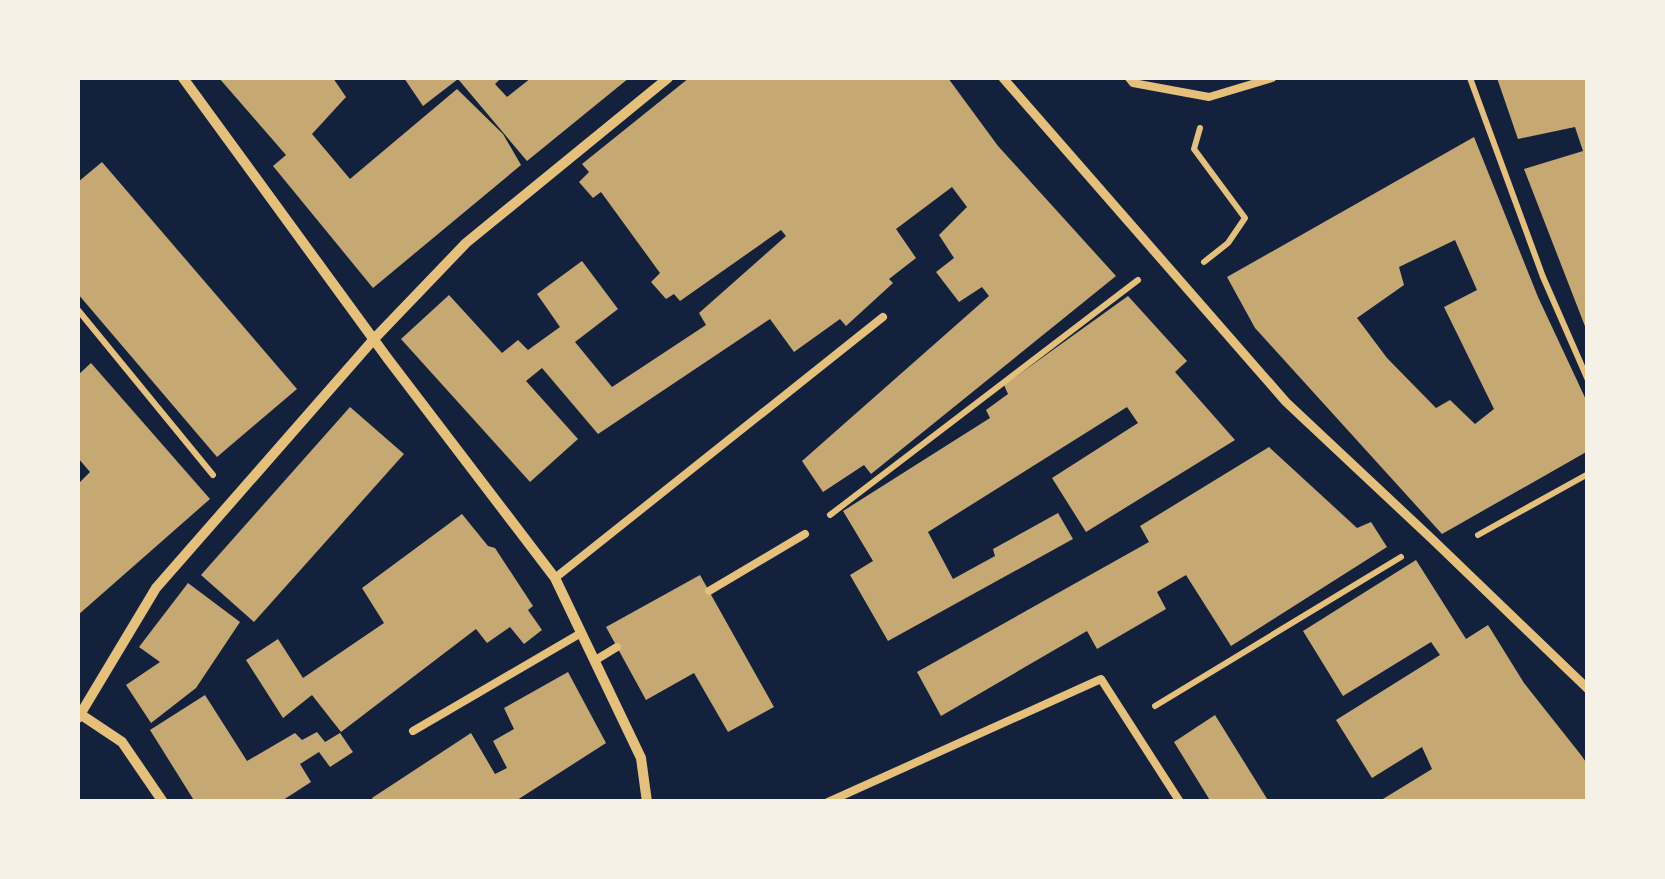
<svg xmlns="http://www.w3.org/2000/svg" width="1665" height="879" font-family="Ubuntu,sans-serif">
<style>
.building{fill:#c6a872;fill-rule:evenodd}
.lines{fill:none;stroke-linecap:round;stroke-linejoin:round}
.path{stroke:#e5c07b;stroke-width:6}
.service{stroke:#e5c07b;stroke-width:8}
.pedestrian{stroke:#e5c07b;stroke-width:9}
.minor{stroke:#e5c07b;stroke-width:10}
</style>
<rect width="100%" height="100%" fill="#14213d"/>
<!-- building -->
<path class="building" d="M 219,78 L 333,78 L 346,97 L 312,134 L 350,179 L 457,89 L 503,134 L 521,165 L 373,288 L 273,166 L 286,155 Z
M 404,78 L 501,78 L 495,84 L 507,97 L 531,78 L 629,78 L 527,161 L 458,79 L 423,106 Z
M 689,78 L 948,78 L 998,146 L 1116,276 L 871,474 L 864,465 L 823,492 L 802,461 L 989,296 L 982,287 L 959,302 L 936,272 L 954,258 L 939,235 L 967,207 L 952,187 L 896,229 L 916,258 L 889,279 L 893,283 L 846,326 L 840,319 L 794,352 L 770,319 L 598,434 L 542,368 L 526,381 L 578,439 L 530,482 L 401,339 L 449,295 L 502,353 L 518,340 L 528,350 L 560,327 L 537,294 L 582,261 L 618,309 L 575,342 L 612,387 L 706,325 L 699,313 L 786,236 L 781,230 L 680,301 L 674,294 L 666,299 L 651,282 L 660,273 L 601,192 L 593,198 L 579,182 L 589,172 L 582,164 Z
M 1497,78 L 1588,78 L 1588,334 L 1524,169 L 1583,151 L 1575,127 L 1518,139 Z
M 1474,137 L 1538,297 L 1588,404 L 1588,451 L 1442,534 L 1255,328 L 1227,277 ZM 1455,240 L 1477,290 L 1444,307 L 1494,409 L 1475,424 L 1450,400 L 1436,408 L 1387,358 L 1357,318 L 1404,285 L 1399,267 Z
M 102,162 L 297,389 L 217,457 L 78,294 L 78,182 Z
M 1128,296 L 1187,361 L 1175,372 L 1235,440 L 1086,532 L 1052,478 L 1138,423 L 1127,407 L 928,532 L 953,579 L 995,556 L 993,549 L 1058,513 L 1073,539 L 888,641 L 850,575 L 873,561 L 843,511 L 990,418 L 986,410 L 1008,394 L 1004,385 Z
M 91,363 L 210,499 L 78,615 L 78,484 L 90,472 L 78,458 L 78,375 Z
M 350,407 L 404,454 L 254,622 L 201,575 Z
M 1269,447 L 1357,528 L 1371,522 L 1387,547 L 1231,646 L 1186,575 L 1157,592 L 1166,609 L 1097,649 L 1087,631 L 941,716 L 917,672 L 1149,542 L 1140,526 Z
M 462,514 L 488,546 L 495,548 L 533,606 L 528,610 L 542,630 L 524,644 L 510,627 L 487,643 L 476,629 L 341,732 L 312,695 L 283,718 L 246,660 L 278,639 L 303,678 L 384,623 L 362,588 Z
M 1416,560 L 1466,639 L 1488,625 L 1524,683 L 1581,755 L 1588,765 L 1588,802 L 1378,802 L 1432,769 L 1422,747 L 1372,778 L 1336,720 L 1440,655 L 1431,642 L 1343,696 L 1303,631 Z
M 700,575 L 774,707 L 728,732 L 694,673 L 646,700 L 606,627 Z
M 188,583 L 240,622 L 196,688 L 151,723 L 126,685 L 160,662 L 139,647 Z
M 568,672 L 606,743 L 514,802 L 374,802 L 372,798 L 471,733 L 495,774 L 507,768 L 493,741 L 514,729 L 504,708 Z
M 205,695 L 247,761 L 295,733 L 302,740 L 317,732 L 325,742 L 340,733 L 353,752 L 330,767 L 319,752 L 300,764 L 311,782 L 280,802 L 195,802 L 150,730 Z
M 1215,715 L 1269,802 L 1211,802 L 1174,742 Z"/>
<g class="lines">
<!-- path -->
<path class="path" d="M 1470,78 L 1543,277 L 1588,380
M 1200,128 L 1194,149 L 1245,218 L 1228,243 L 1204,262
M 78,310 L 213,475
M 830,515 L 1138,280
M 1478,535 L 1588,474
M 1155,706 L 1401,557"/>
<!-- service -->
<path class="service" d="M 1129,78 L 1133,83 L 1209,97 L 1272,78
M 555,578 L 883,317
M 709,591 L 805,534
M 594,661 L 617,647
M 413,731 L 581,633
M 828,802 L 1101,679 L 1180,802"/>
<!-- pedestrian -->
<path class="pedestrian" d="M 1003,78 L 1286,402 L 1432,539 L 1588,689"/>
<!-- minor -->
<path class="minor" d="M 183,78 L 388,359 L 555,578 L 641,758 L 647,802
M 80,714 L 122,742 L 163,802
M 78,718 L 156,588 L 374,339 L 466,243 L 668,78"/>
</g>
<!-- border -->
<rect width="1665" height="879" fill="none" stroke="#f6f1e7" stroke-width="160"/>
</svg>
